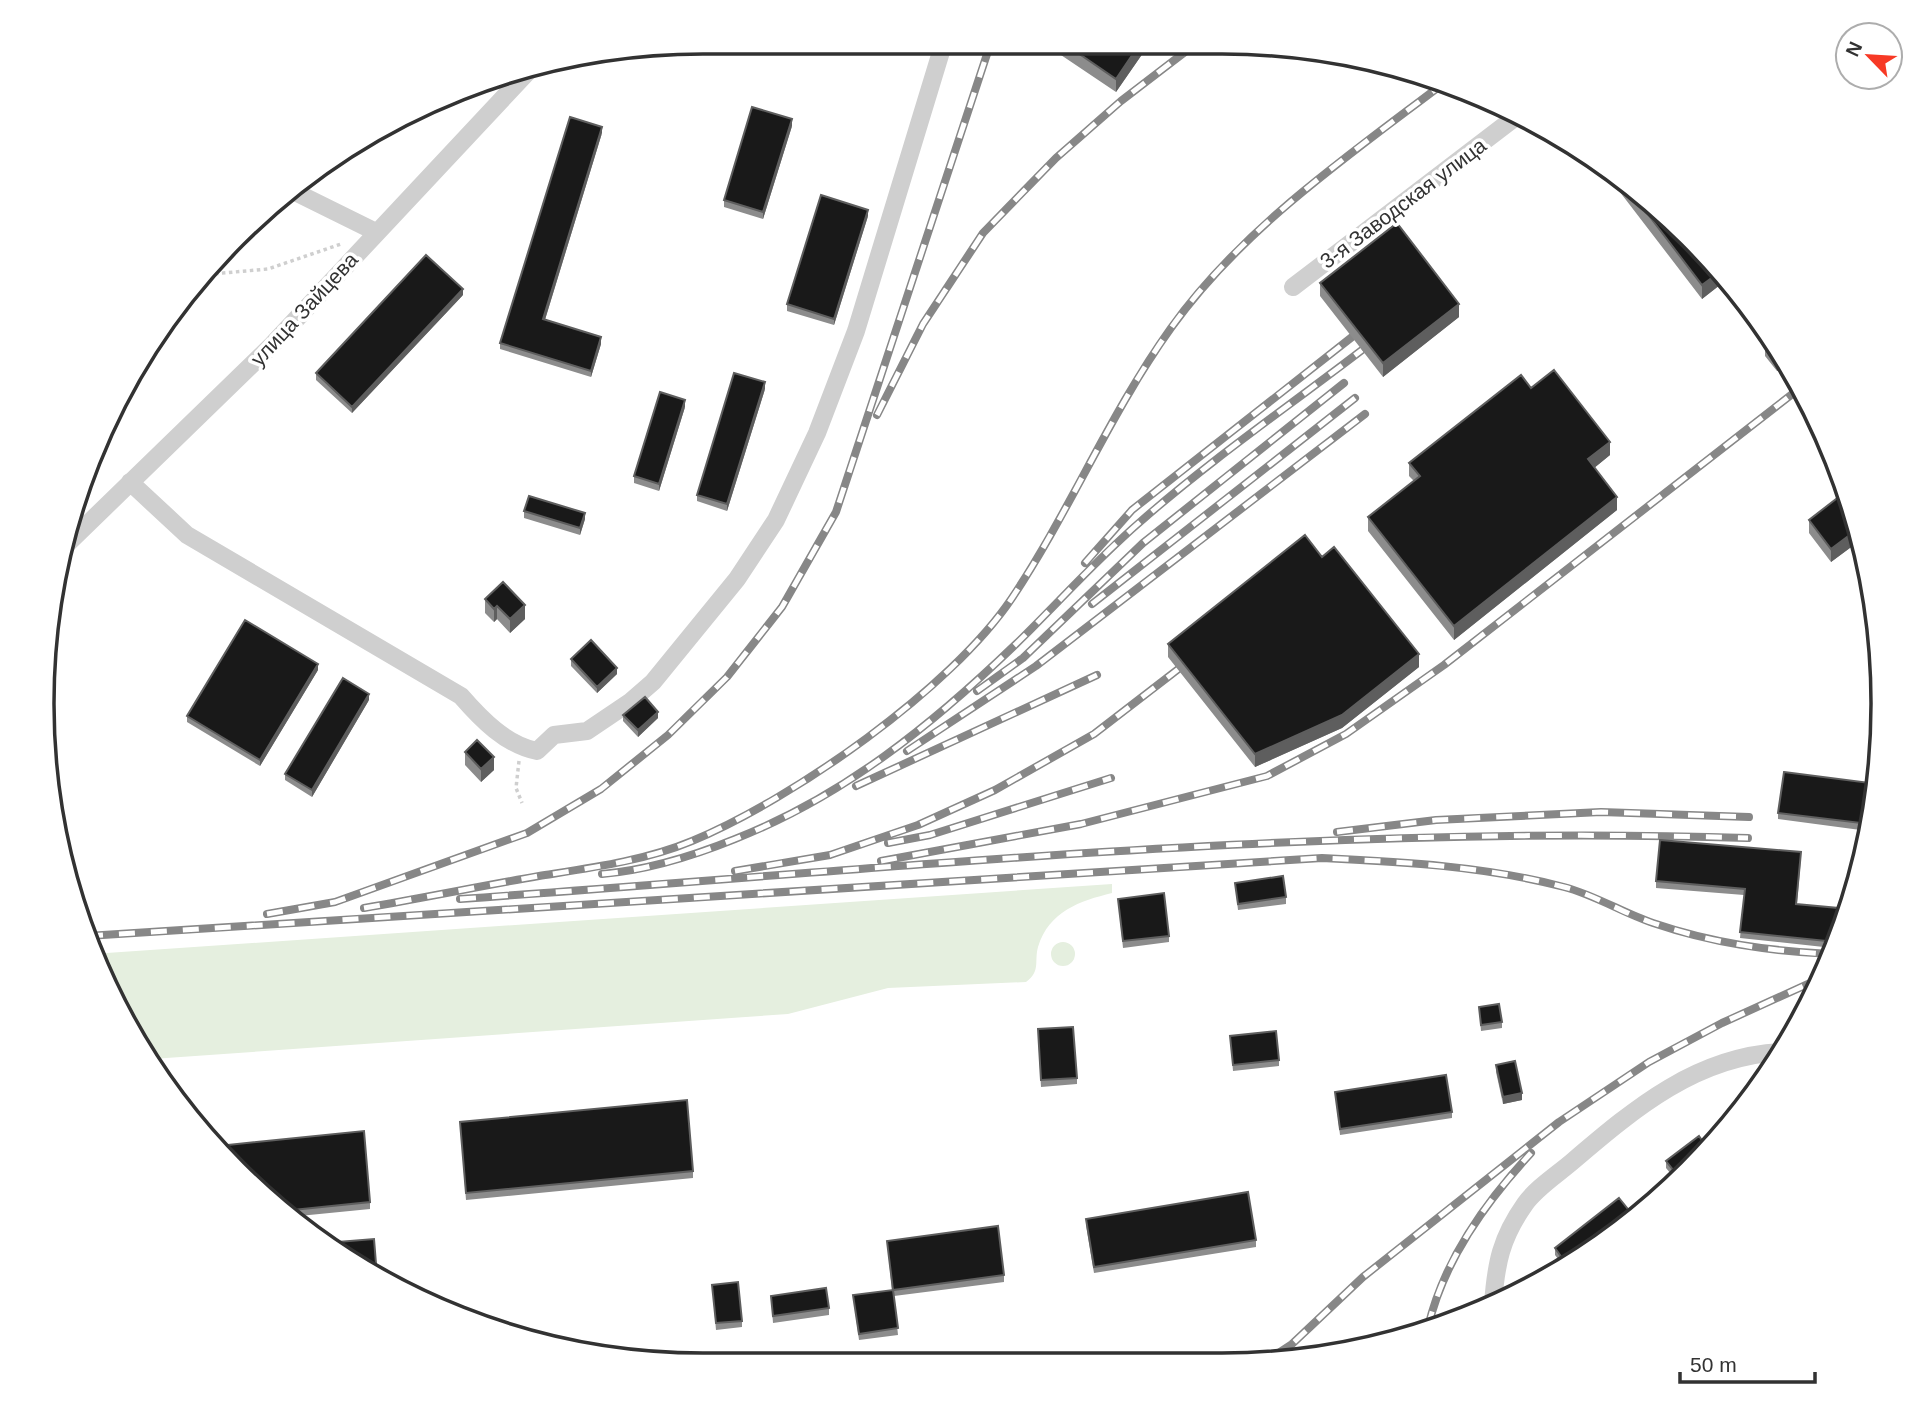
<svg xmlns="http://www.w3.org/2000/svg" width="1925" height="1407" font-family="Arial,sans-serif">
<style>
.green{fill:#e5efdf}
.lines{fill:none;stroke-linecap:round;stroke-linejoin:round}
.path{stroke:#cfcfcf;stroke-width:3.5;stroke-dasharray:3.5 3.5;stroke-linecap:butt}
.minor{stroke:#cfcfcf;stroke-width:18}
.rail-casing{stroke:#878787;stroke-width:8}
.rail{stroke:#fff;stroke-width:5;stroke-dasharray:16;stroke-linecap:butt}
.wall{fill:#8c8c8c}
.shaded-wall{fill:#5e5e5e}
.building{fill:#191919;stroke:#5e5e5e;stroke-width:2}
.labels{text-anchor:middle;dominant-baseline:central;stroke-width:7;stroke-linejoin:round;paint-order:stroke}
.street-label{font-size:21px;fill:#323232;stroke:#fff}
.rim{fill:none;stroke:#323232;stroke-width:3.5}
</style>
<rect width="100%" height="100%" fill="#fff"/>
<!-- green -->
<path class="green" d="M 1112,884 L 1112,893 C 1080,901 1049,911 1038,947 C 1034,962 1041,971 1026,982 L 888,988 L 788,1014 L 152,1059 L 92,954 Z
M1051 954a12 12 0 1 1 24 0a12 12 0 1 1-24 0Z"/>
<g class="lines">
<!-- path -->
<path class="path" d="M 201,275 L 268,269 L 341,244
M 519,761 L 516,788 L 522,803"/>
<!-- minor -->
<path class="minor" d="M 293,191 L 376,232
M 1293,287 L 1513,119
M 130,482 L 187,535 L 461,696 C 481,719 506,745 537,751 L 554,735 L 587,731 L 630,702 L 653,682 L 737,579 L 776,520 L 817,433 L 856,331 L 944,42
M 65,546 L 272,345 L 535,64
M 1493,1304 C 1496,1263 1501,1238 1525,1204 C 1536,1188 1558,1174 1573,1161 C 1635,1108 1697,1056 1782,1052"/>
<!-- rail casing -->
<g class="rail-casing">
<path id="rail" d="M 877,415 L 923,324 L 983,233 L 1056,158 L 1121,101 L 1198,42
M 1085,563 L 1132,510 L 1352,337
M 1092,604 L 1355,398
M 977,691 L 1023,658 L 1143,543 L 1344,383
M 907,751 L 1036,666 L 1365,414
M 856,786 L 1097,675
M 1337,832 L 1436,820 L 1601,812 L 1749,817
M 888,843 L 930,835 L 1111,778
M 881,861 L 1081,824 L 1267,776 L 1346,734 L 1444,665 L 1800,388
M 735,871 L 830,855 L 918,825 L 995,790 L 1094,734 L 1194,657
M 602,874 C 648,870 693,856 735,839 C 844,796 932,725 1016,644 C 1057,604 1096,560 1140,522 C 1209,461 1289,406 1362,350
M 460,899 C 888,869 1318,824 1748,838
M 364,908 C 423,898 481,886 539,876 C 590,868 644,861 692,841 C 793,799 951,689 1012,598 C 1070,511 1110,413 1171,328 C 1241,230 1345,158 1440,86
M 267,914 L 335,902 L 527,833 L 601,789 L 668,735 L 727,677 L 782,607 L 836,512 L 991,42
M 87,936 L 1322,858 C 1404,862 1484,866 1564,887 C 1595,895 1623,913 1653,923 C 1712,943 1769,951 1831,954
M 1428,1327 C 1444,1260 1485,1203 1531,1153
M 1268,1360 L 1292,1344 L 1363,1277 L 1559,1122 L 1649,1062 L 1722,1023 L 1819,979"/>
</g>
<!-- rail -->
<use href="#rail" class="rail"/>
</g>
<!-- wall -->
<path class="wall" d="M 1055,42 L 1143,42 L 1143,53 L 1116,92 L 1055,51 Z
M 792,126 L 763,219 L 724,207 L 724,200 Z
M 602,133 L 545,320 L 601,344 L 591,377 L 500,349 L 500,343 Z
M 1613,176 L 1725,281 L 1702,299 L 1613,183 Z
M 868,216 L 834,325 L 787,311 L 787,304 Z
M 1320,283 L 1459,317 L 1383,377 L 1320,296 Z
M 463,295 L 352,413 L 316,380 L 316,373 Z
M 1765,343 L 1786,364 L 1777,371 L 1765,356 Z
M 1531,388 L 1610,455 L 1594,468 L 1617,510 L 1454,640 L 1368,531 L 1368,517 L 1414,481 L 1409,476 L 1409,463 Z
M 765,389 L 727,511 L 697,501 L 697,495 Z
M 685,407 L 659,491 L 634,483 L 634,476 Z
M 524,511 L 585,519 L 580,535 L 524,518 Z
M 1809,520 L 1860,532 L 1862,539 L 1831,562 L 1809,533 Z
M 1322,557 L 1419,667 L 1342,728 L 1255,767 L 1168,657 L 1168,644 Z
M 485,599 L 525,619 L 510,633 L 497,619 L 494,622 L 485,613 Z
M 571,659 L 617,674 L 597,693 L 571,666 Z
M 318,670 L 260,766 L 187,722 L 187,716 Z
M 369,700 L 312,797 L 285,780 L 285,774 Z
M 623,715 L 658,718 L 638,737 L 623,721 Z
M 465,752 L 494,770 L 481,782 L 465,765 Z
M 1877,789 L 1868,831 L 1778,819 L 1778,813 Z
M 1801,858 L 1797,904 L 1848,916 L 1833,948 L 1740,938 L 1744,895 L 1656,888 L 1656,881 Z
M 1235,883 L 1286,897 L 1286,904 L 1238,910 Z
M 1118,899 L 1169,936 L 1169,942 L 1123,948 Z
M 1479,1007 L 1502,1022 L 1502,1028 L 1481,1031 Z
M 1038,1036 L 1077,1078 L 1077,1084 L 1041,1087 Z
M 1230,1036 L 1279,1060 L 1279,1066 L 1233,1071 Z
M 1496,1065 L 1522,1100 L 1503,1104 L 1496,1072 Z
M 1335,1092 L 1452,1112 L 1452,1118 L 1340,1135 Z
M 460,1122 L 693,1171 L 693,1178 L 466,1200 Z
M 218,1146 L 370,1202 L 370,1209 L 289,1217 Z
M 1708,1149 L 1676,1180 L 1666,1168 L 1666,1161 Z
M 1086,1219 L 1256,1240 L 1256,1247 L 1094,1273 L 1086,1225 Z
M 1625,1228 L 1562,1264 L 1555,1255 L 1555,1248 Z
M 887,1241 L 1004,1275 L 1004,1282 L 894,1296 L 898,1335 L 859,1340 L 853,1295 L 892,1290 Z
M 712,1285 L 742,1321 L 742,1327 L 716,1330 Z
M 771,1296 L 829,1308 L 829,1315 L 773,1323 Z"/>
<!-- shaded-wall -->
<path class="shaded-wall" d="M 1141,42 L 1143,42 L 1143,53 L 1116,92 L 1116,79 Z
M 792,119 L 792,126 L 763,219 L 763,212 Z
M 602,127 L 602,133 L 543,326 L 543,319 Z
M 868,210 L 868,216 L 834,325 L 834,319 Z
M 1717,274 L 1725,281 L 1702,299 L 1702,285 Z
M 463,289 L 463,295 L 352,413 L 352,407 Z
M 1459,304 L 1459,317 L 1383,377 L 1383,363 Z
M 601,337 L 601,344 L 591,377 L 591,371 Z
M 1780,355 L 1786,364 L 1777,371 L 1777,358 Z
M 765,382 L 765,389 L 727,511 L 727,504 Z
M 685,400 L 685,407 L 659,491 L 659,484 Z
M 1610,442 L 1610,455 L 1588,473 L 1588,459 Z
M 1617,497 L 1617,510 L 1454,640 L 1454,626 Z
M 585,513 L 585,519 L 580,535 L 580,528 Z
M 1859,528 L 1862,539 L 1831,562 L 1831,549 Z
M 525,605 L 525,619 L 510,633 L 510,619 Z
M 497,606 L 497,619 L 494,622 L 494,609 Z
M 1419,654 L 1419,667 L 1342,728 L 1255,767 L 1255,754 Z
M 318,664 L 318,670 L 260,766 L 260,760 Z
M 617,668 L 617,674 L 597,693 L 597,687 Z
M 369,694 L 369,700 L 312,797 L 312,790 Z
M 658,712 L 658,718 L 638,737 L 638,730 Z
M 494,757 L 494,770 L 481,782 L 481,769 Z
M 1522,1093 L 1522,1100 L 1503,1104 L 1503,1097 Z"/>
<!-- building -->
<path class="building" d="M 1062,42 L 1141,42 L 1116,79 Z
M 752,107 L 792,119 L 763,212 L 724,200 Z
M 570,117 L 602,127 L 543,319 L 601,337 L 591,371 L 500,343 Z
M 1631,192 L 1717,274 L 1702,285 Z
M 821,195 L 868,210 L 834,319 L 787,304 Z
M 1397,223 L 1459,304 L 1383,363 L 1320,283 Z
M 426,255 L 463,289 L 352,407 L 316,373 Z
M 1770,339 L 1780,355 L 1777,358 L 1765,343 Z
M 1554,370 L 1610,442 L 1588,459 L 1617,497 L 1454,626 L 1368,517 L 1420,476 L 1409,463 L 1521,375 L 1531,388 Z
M 734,373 L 765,382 L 727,504 L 697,495 Z
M 660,392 L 685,400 L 659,484 L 634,476 Z
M 1845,492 L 1859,528 L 1831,549 L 1809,520 Z
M 529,496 L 585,513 L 580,528 L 524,511 Z
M 1305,535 L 1322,557 L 1334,547 L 1419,654 L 1342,715 L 1255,754 L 1168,644 Z
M 503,582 L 525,605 L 510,619 L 497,606 L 494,609 L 485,599 Z
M 245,620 L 318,664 L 260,760 L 187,716 Z
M 591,640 L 617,668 L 597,687 L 571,659 Z
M 343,678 L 369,694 L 312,790 L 285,774 Z
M 645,697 L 658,712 L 638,730 L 623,715 Z
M 477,740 L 494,757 L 481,769 L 465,752 Z
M 1784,772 L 1878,784 L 1877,789 L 1869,824 L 1778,813 Z
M 1660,840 L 1801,852 L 1796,904 L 1849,909 L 1848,916 L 1836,942 L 1740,932 L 1745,889 L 1656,881 Z
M 1283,876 L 1286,897 L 1238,904 L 1235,883 Z
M 1164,893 L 1169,936 L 1123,941 L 1118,899 Z
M 1499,1004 L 1502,1022 L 1481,1025 L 1479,1007 Z
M 1073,1027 L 1077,1078 L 1041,1080 L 1038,1029 Z
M 1276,1031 L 1279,1060 L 1233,1065 L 1230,1036 Z
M 1515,1061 L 1522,1093 L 1503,1097 L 1496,1065 Z
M 1446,1075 L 1452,1112 L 1340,1129 L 1335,1092 Z
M 687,1100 L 693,1171 L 466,1193 L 460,1122 Z
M 364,1131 L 370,1202 L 283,1211 L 218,1146 Z
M 1699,1136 L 1708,1149 L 1678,1176 L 1666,1161 Z
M 1248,1192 L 1256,1240 L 1094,1267 L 1086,1219 Z
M 1619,1198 L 1635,1218 L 1625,1228 L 1565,1262 L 1555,1248 Z
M 998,1226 L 1004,1275 L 893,1290 L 887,1241 Z
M 374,1239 L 377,1276 L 325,1243 Z
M 738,1282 L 742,1321 L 716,1323 L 712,1285 Z
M 826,1288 L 829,1308 L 773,1316 L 771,1296 Z
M 893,1290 L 898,1328 L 859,1334 L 853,1295 Z"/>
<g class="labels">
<!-- street labels -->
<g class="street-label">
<text transform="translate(1403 203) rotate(-37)">3-я Заводская улица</text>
<text transform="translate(304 309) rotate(-47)">улица Зайцева</text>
</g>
</g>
<!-- crop -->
<path d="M0 0H1925V1407H0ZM703 54H1222A649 649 0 0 1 1871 703V704A649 649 0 0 1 1222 1353H703A649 649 0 0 1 54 704V703A649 649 0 0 1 703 54Z" fill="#fff" fill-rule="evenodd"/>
<path class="rim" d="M703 54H1222A649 649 0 0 1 1871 703V704A649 649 0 0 1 1222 1353H703A649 649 0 0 1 54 704V703A649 649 0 0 1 703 54Z"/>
<!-- north arrow -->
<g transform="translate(1869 56) rotate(295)"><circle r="33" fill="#ffffff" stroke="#adadad" stroke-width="2"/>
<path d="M0-5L12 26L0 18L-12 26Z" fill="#f73925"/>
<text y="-10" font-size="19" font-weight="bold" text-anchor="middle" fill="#323232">N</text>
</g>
<!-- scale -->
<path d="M1680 1372v10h135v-10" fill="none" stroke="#323232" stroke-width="3.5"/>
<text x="1690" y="1372" font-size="21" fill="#323232" stroke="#ffffff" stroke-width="5" paint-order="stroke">50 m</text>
</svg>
